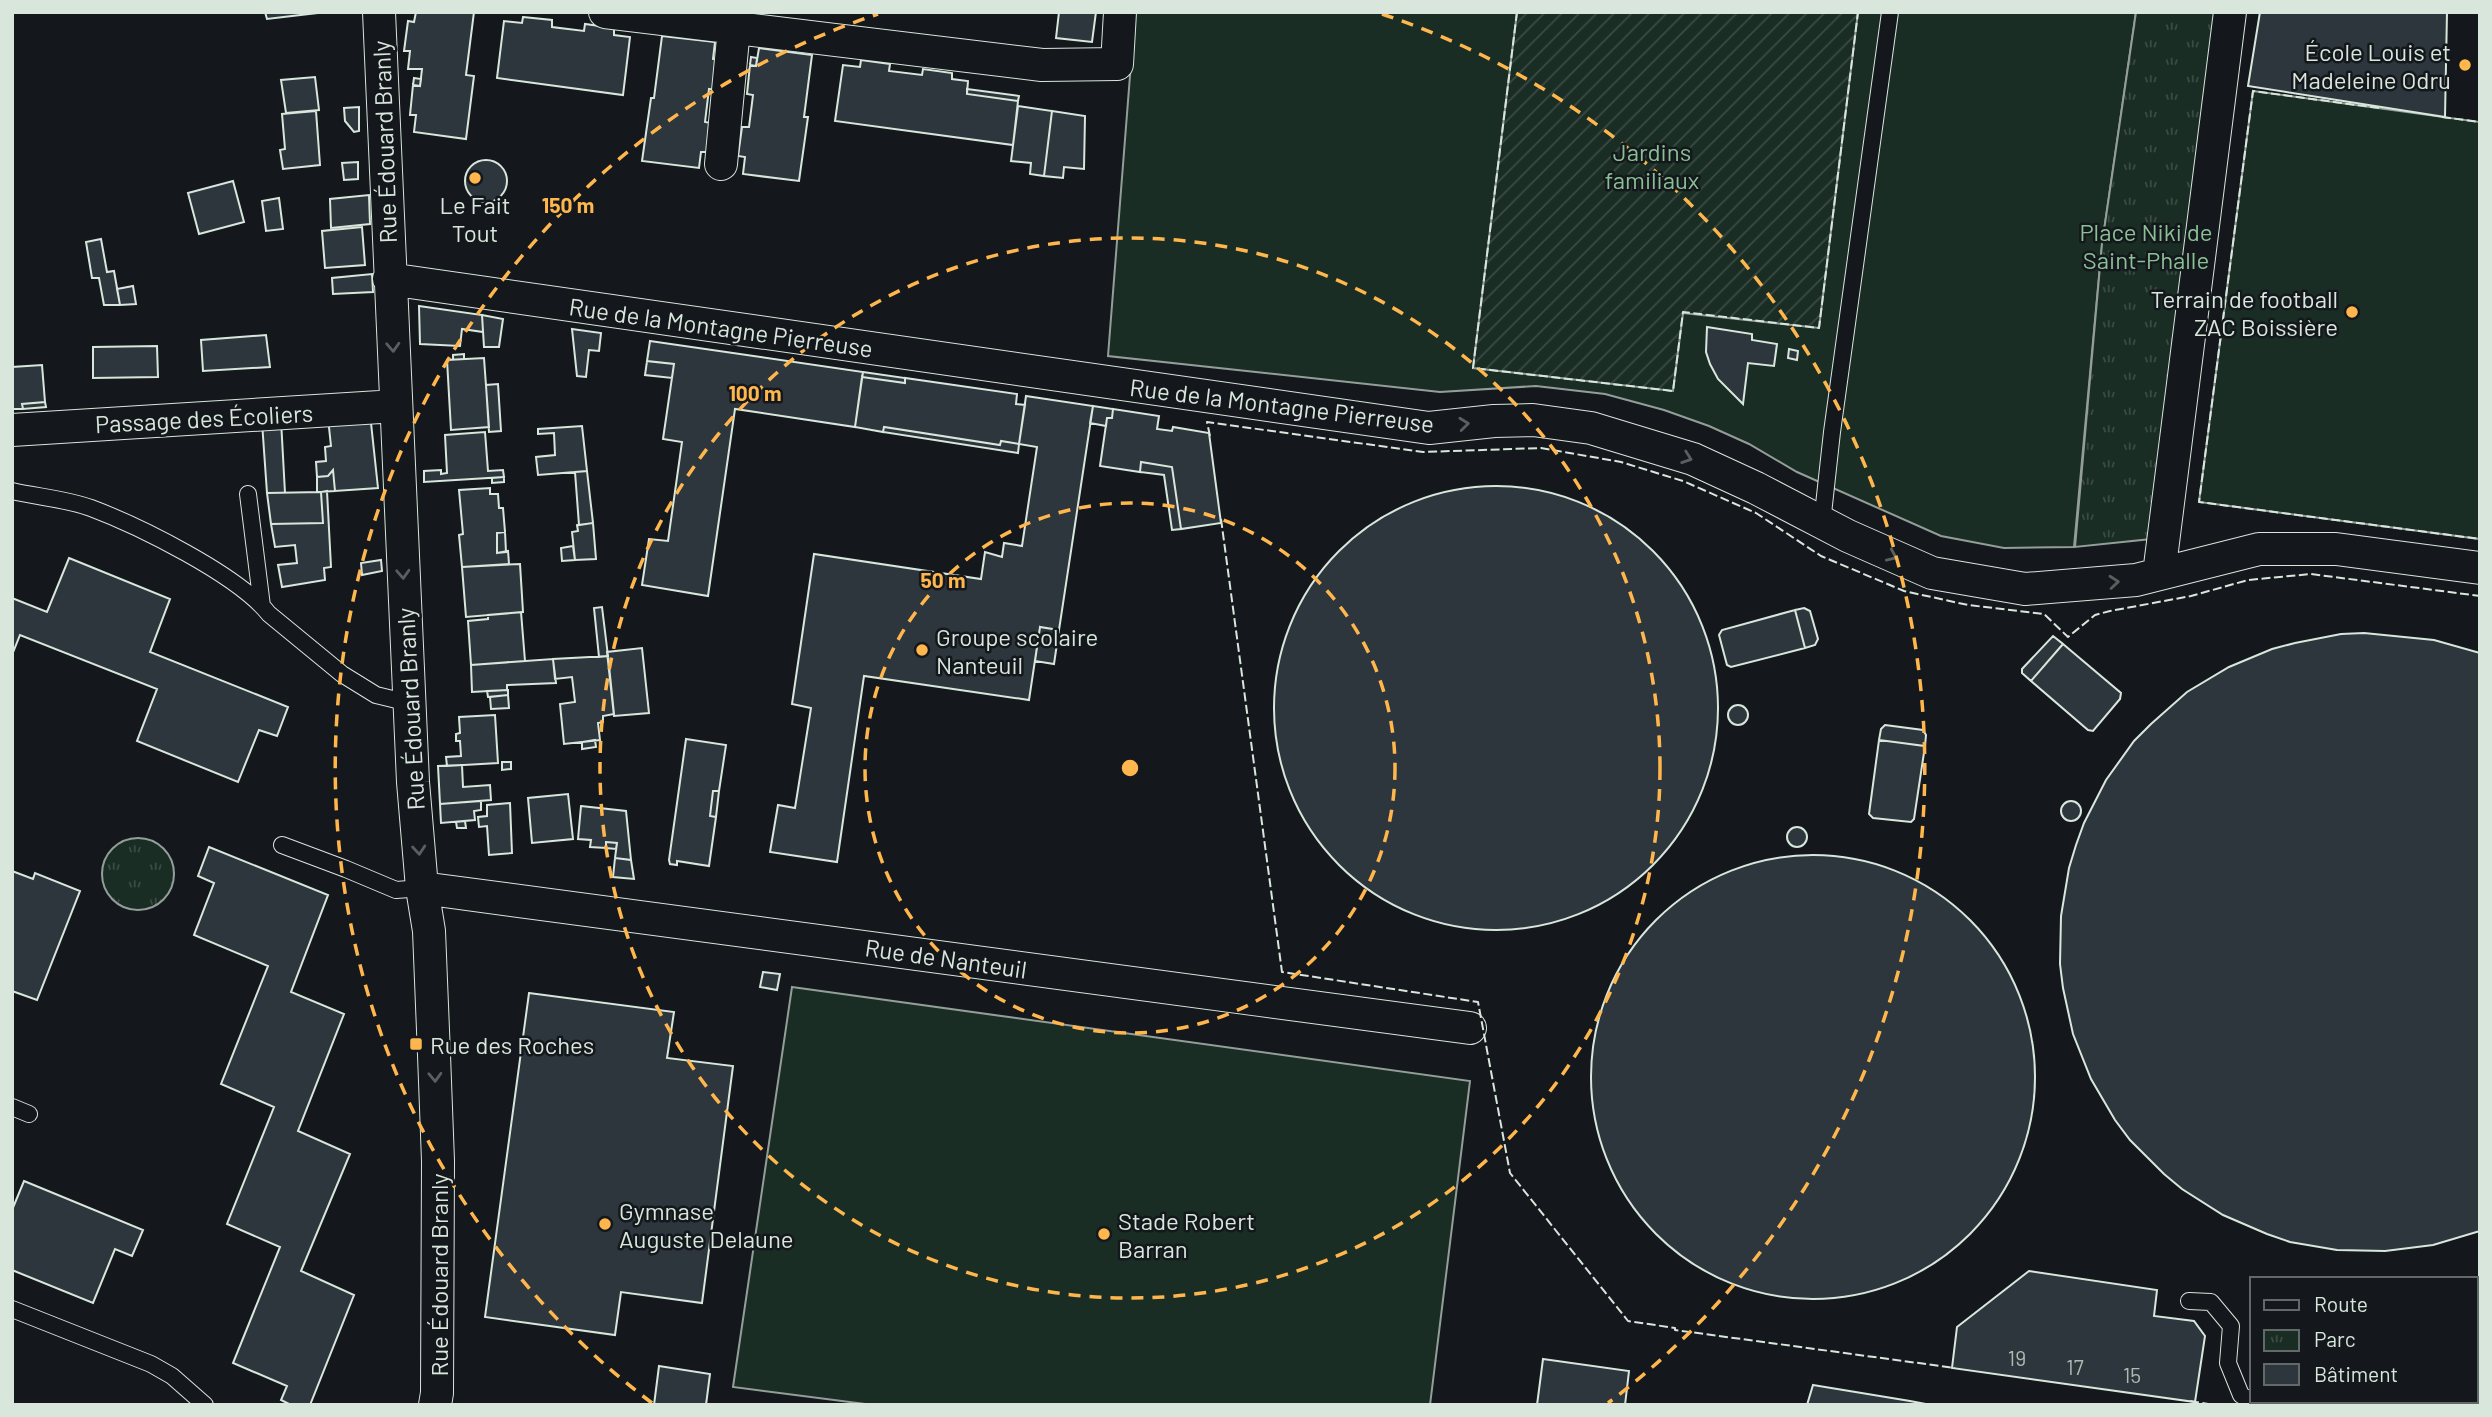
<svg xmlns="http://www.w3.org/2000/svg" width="2492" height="1417" font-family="Barlow,sans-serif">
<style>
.grass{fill:#1a2d24;stroke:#939e99;stroke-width:2}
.park{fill:url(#park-tufts);stroke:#939e99;stroke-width:2}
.garden{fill:url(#garden-furrows);stroke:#939e99;stroke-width:2}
.building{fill:#2c363c;stroke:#d8e6dc;stroke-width:2}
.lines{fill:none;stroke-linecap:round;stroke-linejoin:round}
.lane-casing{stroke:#d8e6dc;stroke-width:18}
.street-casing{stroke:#d8e6dc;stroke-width:34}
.lane{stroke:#14181c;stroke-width:16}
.street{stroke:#14181c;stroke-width:32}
.fence{stroke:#d8e6dc;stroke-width:2;stroke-dasharray:9 3.5;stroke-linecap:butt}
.oneway{stroke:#59605f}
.ring{fill:none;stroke:#ffb74d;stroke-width:3.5;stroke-dasharray:12 9}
.poi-dot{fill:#ffb74d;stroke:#14181c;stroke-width:2.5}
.labels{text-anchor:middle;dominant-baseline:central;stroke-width:5;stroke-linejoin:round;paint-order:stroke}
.number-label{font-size:21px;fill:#adbab4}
.poi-label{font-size:24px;fill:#d8e6dc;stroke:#14181c;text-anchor:start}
.street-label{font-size:24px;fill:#d8e6dc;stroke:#14181c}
.park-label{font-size:24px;fill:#8ac095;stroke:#14181c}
.centre{fill:#ffb74d;stroke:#14181c;stroke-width:3.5}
.ring-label{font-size:21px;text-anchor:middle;font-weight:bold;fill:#ffb74d;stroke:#14181c;stroke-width:5;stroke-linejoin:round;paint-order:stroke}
</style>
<defs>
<pattern id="park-tufts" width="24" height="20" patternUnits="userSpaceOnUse" patternTransform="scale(1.75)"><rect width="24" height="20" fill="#1a2d24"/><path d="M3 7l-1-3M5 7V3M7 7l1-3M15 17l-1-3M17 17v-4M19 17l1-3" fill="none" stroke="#3b4b43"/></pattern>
<pattern id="garden-furrows" width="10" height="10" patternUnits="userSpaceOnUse" patternTransform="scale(1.75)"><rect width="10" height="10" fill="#1a2d24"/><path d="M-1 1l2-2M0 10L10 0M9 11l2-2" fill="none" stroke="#3b4b43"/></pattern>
</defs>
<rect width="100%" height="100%" fill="#14181c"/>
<!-- grass -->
<path class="grass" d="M 1135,12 L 2136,12 L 2102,244 L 2074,547 L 2004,548 L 1941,536 L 1797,472 L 1749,444 L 1709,426 L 1664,410 L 1605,394 L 1536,386 L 1440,392 L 1108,356 Z
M 2253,91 L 2480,122 L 2480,539 L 2199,502 Z
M 792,987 L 1470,1081 L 1430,1405 L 873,1405 L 733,1387 Z"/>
<!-- park -->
<path class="park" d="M 2136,12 L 2216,12 L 2151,539 L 2075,547 L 2102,244 Z
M102 874a36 36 0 1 1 72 0a36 36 0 1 1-72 0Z"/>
<!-- garden -->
<path class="garden" d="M 1517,12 L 1858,12 L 1819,328 L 1683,313 L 1673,391 L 1473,368 Z"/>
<!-- building -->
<path class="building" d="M 265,12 L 317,12 L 317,13 L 267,19 Z
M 416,12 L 474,12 L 466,75 L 474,76 L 466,139 L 414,132 L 416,115 L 410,115 L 413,85 L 420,86 L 422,69 L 408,69 L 410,51 L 404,51 L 408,21 L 414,22 Z
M 1059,12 L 1096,12 L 1092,42 L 1056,38 Z
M 2260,12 L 2447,12 L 2445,117 L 2248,86 Z
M 523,17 L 552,20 L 552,27 L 584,31 L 585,24 L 614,28 L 614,35 L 630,37 L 623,95 L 497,78 L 504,21 L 522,23 Z
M 662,36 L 715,42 L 713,59 L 719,60 L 715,90 L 709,89 L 705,122 L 711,123 L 707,152 L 701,152 L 699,168 L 642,161 L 651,98 L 654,98 Z
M 759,48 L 812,55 L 804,117 L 808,117 L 799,181 L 743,174 L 745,157 L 738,156 L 742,127 L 749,127 L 753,95 L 747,94 L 750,65 L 756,66 Z
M 751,57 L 757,58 L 756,66 L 750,65 Z
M 861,60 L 890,64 L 889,71 L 922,75 L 923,69 L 952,73 L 952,79 L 968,81 L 967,94 L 1018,101 L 1013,145 L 835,121 L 843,65 L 860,67 Z
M 315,77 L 319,110 L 286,113 L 281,80 Z
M 414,78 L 421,79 L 420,86 L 413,85 Z
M 967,89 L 1019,96 L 1018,101 L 967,94 Z
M 1018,106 L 1052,111 L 1044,176 L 1030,174 L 1031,163 L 1011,161 Z
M 359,107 L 359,131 L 354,132 L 345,121 L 344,108 Z
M 316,111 L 320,165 L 283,169 L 280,150 L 285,149 L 282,114 Z
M 1052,111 L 1085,116 L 1084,169 L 1064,167 L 1063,178 L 1044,176 Z
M465 181a21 21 0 1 1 42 0a21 21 0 1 1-42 0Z
M 358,162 L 358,179 L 344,180 L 342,163 Z
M 233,181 L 244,222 L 199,234 L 188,193 Z
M 369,195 L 370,224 L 331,228 L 330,199 Z
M 279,198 L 283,229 L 266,231 L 262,201 Z
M 362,227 L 365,265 L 325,268 L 322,231 Z
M 101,239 L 107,272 L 114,271 L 120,305 L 104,305 L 99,278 L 92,278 L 86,242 Z
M 372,274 L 373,292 L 333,294 L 332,278 Z
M 133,286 L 136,304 L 120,305 L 117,289 Z
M 419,306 L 482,315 L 483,332 L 462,329 L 460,346 L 420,344 Z
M 482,315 L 503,319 L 499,347 L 484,347 Z
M 1707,327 L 1752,334 L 1752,340 L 1777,344 L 1774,366 L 1748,363 L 1743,404 L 1718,379 L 1710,364 L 1706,352 Z
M 572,329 L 601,333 L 599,351 L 589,350 L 586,377 L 577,376 Z
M 266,335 L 270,367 L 203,371 L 201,340 Z
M 650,341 L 863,372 L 855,427 L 735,409 L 708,596 L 642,585 L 649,539 L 668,541 L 682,442 L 663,439 L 674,364 L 647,361 Z
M 157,346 L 158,377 L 93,378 L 93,347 Z
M 1789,349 L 1798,351 L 1797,360 L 1788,358 Z
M 464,354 L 464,360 L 453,360 L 453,355 Z
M 484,358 L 489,427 L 451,430 L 447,360 Z
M 647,361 L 674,364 L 672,378 L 645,375 Z
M 42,365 L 45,402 L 22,404 L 23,409 L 12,409 L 12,367 Z
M 863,372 L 905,378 L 905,383 L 862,377 Z
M 862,377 L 905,383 L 905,378 L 1017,394 L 1016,404 L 1025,405 L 1019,444 L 1001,441 L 1000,445 L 884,427 L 883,432 L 855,427 Z
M 498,384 L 501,431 L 489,432 L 486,385 Z
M 1026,396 L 1093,406 L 1059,630 L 1040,627 L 1029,700 L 864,676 L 837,862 L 770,852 L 778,805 L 795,808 L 811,708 L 792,704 L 814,554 L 981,579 L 985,552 L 1002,557 L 1004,543 L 1022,546 L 1037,447 L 1019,444 Z
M 45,402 L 46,407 L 23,409 L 22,404 Z
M 1093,406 L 1113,409 L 1112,418 L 1107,418 L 1106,426 L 1090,423 Z
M 1113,409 L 1159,416 L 1157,429 L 1172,431 L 1173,427 L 1209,433 L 1221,523 L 1181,529 L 1172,467 L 1141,462 L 1140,472 L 1100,466 L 1107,418 L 1112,418 Z
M 328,418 L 371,423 L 378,488 L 335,491 L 333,470 L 328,476 L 317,477 L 316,462 L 326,461 L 325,447 L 331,446 Z
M 281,420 L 285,493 L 267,493 L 262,422 Z
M 582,426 L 587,471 L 538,475 L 536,457 L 555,455 L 554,433 L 538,434 L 538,429 Z
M 884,427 L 1000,445 L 1001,441 L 1019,444 L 1018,453 L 883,432 Z
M 485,432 L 488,471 L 503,470 L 504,477 L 424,482 L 424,471 L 441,470 L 441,474 L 447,473 L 445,435 Z
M 1141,462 L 1172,467 L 1181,529 L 1172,530 L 1164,475 L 1140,472 Z
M 333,470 L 335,491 L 317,492 L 317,477 L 328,476 Z
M 587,471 L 593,523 L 579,525 L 575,472 Z
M 504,477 L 504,482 L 492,483 L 492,478 Z
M1274 708a222 222 0 1 1 444 0a222 222 0 1 1-444 0Z
M 490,488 L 490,494 L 498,494 L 499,508 L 503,508 L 505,532 L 497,533 L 497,553 L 508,551 L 509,564 L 462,567 L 459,535 L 463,534 L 459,490 Z
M 327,491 L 331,567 L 324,568 L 325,580 L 282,587 L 278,565 L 297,563 L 295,545 L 275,547 L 271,524 L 323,523 L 321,492 Z
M 321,492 L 323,523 L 271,524 L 267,493 Z
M 593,523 L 596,559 L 575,560 L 572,532 L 578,531 L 577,525 Z
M 505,532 L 506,552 L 497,553 L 497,533 Z
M 573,546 L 575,560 L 562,561 L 561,548 Z
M 69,558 L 170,599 L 150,652 L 288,707 L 277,736 L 259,730 L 238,782 L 137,741 L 157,689 L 20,635 L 12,655 L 12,598 L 47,612 Z
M 381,560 L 382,571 L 362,575 L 361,563 Z
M 520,564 L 523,612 L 466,617 L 462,567 Z
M 602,607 L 608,656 L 599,657 L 594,608 Z
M 1804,608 L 1810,611 L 1818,639 L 1815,645 L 1805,648 L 1795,610 Z
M 1795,610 L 1805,648 L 1731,667 L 1727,665 L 1719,635 L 1722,630 Z
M 521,612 L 525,661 L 471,665 L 468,621 L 488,619 L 488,615 Z
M 1040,627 L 1059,630 L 1054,664 L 1035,661 Z
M 2364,633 L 2434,640 L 2480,653 L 2480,1231 L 2433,1245 L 2385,1251 L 2337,1250 L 2290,1242 L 2267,1234 L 2223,1215 L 2182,1189 L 2164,1174 L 2130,1140 L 2115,1120 L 2091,1079 L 2073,1034 L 2063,988 L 2060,964 L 2061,916 L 2069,868 L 2076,845 L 2084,823 L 2106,780 L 2134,741 L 2151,724 L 2187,692 L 2229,667 L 2272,649 L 2295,643 L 2341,634 Z
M 2053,636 L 2063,644 L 2031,681 L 2022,673 L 2022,669 Z
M 2063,644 L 2121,693 L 2120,699 L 2093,731 L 2088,730 L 2031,681 Z
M 642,648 L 649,713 L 614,716 L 607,652 Z
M 608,656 L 614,714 L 603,716 L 603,722 L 598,723 L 600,740 L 564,744 L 560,704 L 575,702 L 572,677 L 555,679 L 553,659 Z
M 553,659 L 556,683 L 507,685 L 507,690 L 472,692 L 471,665 Z
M 508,690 L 508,695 L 488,697 L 487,691 Z
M 508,695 L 509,708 L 491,709 L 490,697 Z
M1728 715a10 10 0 1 1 20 0a10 10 0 1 1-20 0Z
M 495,715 L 498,763 L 447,766 L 446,757 L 461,756 L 460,741 L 456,741 L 456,734 L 460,733 L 459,717 Z
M 1885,725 L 1923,730 L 1926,735 L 1925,746 L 1879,740 L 1881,729 Z
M 686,739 L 726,745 L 719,791 L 713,791 L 710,816 L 716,817 L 709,866 L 677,861 L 677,865 L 670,864 L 669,860 Z
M 595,740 L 596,747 L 582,749 L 582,742 Z
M 1879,740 L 1925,746 L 1914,819 L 1911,822 L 1873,818 L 1869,814 Z
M 502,762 L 511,762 L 511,769 L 502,770 Z
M 462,765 L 463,787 L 490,785 L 491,800 L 440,804 L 438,766 Z
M 713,791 L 719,791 L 716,817 L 710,816 Z
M 568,794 L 573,839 L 532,843 L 528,798 Z
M 481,801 L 481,810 L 474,811 L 475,820 L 441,823 L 440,804 Z
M2061 811a10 10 0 1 1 20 0a10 10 0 1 1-20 0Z
M 510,803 L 512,853 L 489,855 L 487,826 L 479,827 L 478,817 L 487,816 L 487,805 Z
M 581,806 L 626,811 L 631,860 L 615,858 L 617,843 L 606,842 L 606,848 L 590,847 L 591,840 L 578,839 Z
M 465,821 L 466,828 L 457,828 L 456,822 Z
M1787 837a10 10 0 1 1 20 0a10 10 0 1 1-20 0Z
M 606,842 L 617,843 L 616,849 L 606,848 Z
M 209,847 L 328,895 L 291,992 L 344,1014 L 298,1131 L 350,1154 L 301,1271 L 354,1295 L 310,1405 L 291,1405 L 281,1400 L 287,1386 L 233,1363 L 280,1247 L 227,1224 L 274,1107 L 221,1084 L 268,966 L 194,935 L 214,883 L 198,876 Z
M1591 1077a222 222 0 1 1 444 0a222 222 0 1 1-444 0Z
M 615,858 L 631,860 L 634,879 L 613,877 Z
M 12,871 L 33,879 L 35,873 L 80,891 L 37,1000 L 12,991 Z
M 763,972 L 780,974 L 777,990 L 760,987 Z
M 529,993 L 674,1012 L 667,1058 L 733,1066 L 702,1303 L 621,1292 L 615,1335 L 485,1317 Z
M 24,1181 L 143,1230 L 132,1256 L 115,1249 L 93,1303 L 12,1270 L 12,1210 Z
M 2029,1271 L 2157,1290 L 2154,1316 L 2194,1321 L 2205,1336 L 2195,1402 L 1952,1368 L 1957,1327 Z
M 2476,1324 L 2480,1324 L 2480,1405 L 2345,1404 L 2345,1401 L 2476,1401 Z
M 1543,1359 L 1629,1371 L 1625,1405 L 1537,1405 Z
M 659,1366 L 710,1374 L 706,1405 L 654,1405 Z
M 1813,1385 L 1910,1401 L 1931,1405 L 1807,1405 Z"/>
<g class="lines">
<!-- lane casing -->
<g class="lane-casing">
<path id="lane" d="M 12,491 C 38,497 67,499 91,508 C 139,526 238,575 269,614 L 342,674 L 376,695 L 409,703
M 248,494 L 262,606
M 1822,523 L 1832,432 L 1890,12
M 282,845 L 346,869 L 396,890 L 422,888
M 12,1107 L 29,1114
M 2189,1301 L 2211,1302 L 2231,1326 L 2228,1363 L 2241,1395 L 2258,1405
M 12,1309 L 151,1364 L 172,1376 L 205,1405"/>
</g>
<!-- street casing -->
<g class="street-casing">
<path id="street" d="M 379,12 L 413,782 L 422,888 L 429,931 L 434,1055 L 438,1161 L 437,1393 L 435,1405
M 605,12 L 1042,65 L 1117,64 L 1120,12
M 721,164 L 734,28
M 389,279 L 1429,428 L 1494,421 L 1533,420 L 1591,428 L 1693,459 L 1756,488 L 1848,536 L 1932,573 L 2025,589 L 2136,580 L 2259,549 L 2336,549 L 2480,568
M 12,430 L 396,406
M 2159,574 L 2230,12
M 422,888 L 1470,1028"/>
</g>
<!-- lane -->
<use href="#lane" class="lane"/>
<!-- street -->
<use href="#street" class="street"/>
<!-- fence -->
<path class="fence" d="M 1517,12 L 1473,368 L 1673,391 L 1683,312 L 1819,328 L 1858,12
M 2379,108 L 2253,91 L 2199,502 L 2480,539
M 2442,117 L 2480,122
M 1210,436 L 1207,422 L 1423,452 L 1541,448 L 1621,462 L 1683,481 L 1756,513 L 1821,556 L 1904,591 L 1968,605 L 2044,614 L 2068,637 L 2095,615 L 2110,611 L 2191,596 L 2248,580 L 2311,574 L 2480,596
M 1221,519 L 1282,972 L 1478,1002 L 1510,1173 L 1628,1321 L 1675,1328 L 1675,1330 L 1955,1368
M 2190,1401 L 2215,1405"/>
</g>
<!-- one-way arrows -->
<defs><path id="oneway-chevron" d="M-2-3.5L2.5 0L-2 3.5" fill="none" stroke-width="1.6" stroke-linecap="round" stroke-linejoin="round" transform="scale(1.75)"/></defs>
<g class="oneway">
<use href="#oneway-chevron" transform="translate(393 347) rotate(87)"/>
<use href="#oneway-chevron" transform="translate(1464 424) rotate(-6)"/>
<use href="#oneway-chevron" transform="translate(1687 458) rotate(19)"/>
<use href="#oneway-chevron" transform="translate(1892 556) rotate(24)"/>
<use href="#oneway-chevron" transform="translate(403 574) rotate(87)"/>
<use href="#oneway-chevron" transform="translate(2114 582) rotate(-5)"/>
<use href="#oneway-chevron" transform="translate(419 850) rotate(85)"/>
<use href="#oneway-chevron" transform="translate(435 1077) rotate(88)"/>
</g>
<!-- distance rings -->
<g class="ring">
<circle cx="1130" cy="768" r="265"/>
<circle cx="1130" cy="768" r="530"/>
<path d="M652 1403A795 795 0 0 1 878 14M1382 14A795 795 0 0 1 1608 1403"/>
</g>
<!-- markers -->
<g class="poi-dot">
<circle cx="2465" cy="65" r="7"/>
<circle cx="475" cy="178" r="7"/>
<circle cx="2352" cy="312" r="7"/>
<circle cx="922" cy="650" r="7"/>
<rect x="409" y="1037" width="14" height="14" rx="3.5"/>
<circle cx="605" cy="1224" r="7"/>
<circle cx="1104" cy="1234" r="7"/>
</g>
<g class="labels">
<!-- number labels -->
<g class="number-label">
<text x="2017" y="1357">19</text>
<text x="2075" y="1366">17</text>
<text x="2132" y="1374">15</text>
</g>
<!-- poi labels -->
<g class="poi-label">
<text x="2451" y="51" text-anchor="end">École Louis et<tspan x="2451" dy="28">Madeleine Odru</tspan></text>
<text x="475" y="204" text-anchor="middle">Le Fait<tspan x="475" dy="28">Tout</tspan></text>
<text x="2338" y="298" text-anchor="end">Terrain de football<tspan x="2338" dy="28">ZAC Boissière</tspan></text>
<text x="936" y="636">Groupe scolaire<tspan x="936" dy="28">Nanteuil</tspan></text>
<text x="430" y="1044">Rue des Roches</text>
<text x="619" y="1210">Gymnase<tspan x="619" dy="28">Auguste Delaune</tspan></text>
<text x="1118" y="1220">Stade Robert<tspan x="1118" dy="28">Barran</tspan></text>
</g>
<!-- street labels -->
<g class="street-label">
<text transform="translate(384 142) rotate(-92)">Rue Édouard Branly</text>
<text transform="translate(721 327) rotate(8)">Rue de la Montagne Pierreuse</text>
<text transform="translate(1282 405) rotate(7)">Rue de la Montagne Pierreuse</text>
<text transform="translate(204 418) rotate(-3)">Passage des Écoliers</text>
<text transform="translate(410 709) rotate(-93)">Rue Édouard Branly</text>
<text transform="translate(946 958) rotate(8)">Rue de Nanteuil</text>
<text transform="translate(438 1275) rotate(-90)">Rue Édouard Branly</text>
</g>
<!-- park labels -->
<g class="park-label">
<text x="1652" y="151">Jardins<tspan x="1652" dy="28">familiaux</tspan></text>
<text x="2146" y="231">Place Niki de<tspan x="2146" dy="28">Saint-Phalle</tspan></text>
</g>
</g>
<circle cx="1130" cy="768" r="10" class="centre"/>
<g class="ring-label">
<text x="568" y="213">150 m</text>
<text x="755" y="401">100 m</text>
<text x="943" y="588">50 m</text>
</g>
<!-- border -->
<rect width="2492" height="1417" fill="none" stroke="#d8e6dc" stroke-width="28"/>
<!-- legend -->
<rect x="2250" y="1277" width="228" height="126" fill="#14181c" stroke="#626a69" stroke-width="2"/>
<rect x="2264" y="1300" width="35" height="10" fill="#14181c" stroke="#626a69" stroke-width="2"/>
<text x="2314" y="1312" font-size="21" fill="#d8e6dc">Route</text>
<rect x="2264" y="1330" width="35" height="21" fill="url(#park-tufts)" stroke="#626a69" stroke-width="2"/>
<text x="2314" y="1347" font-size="21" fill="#d8e6dc">Parc</text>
<rect x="2264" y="1364" width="35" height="21" fill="#2c363c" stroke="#626a69" stroke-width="2"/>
<text x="2314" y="1382" font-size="21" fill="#d8e6dc">Bâtiment</text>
</svg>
